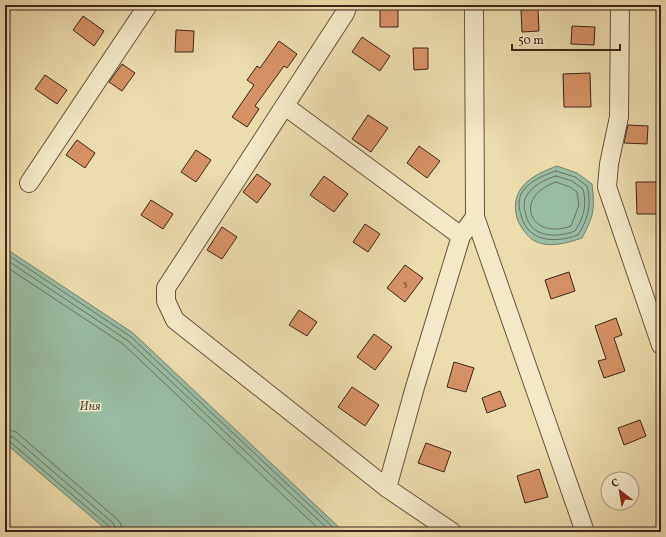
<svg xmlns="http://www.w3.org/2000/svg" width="666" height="537" font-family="Vollkorn,serif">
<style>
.water{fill:#9abda5;stroke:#74806d}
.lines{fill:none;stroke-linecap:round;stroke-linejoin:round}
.shore{stroke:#6b7160;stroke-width:1}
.building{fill:#d69264;stroke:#3c251a}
.minor-casing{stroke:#68533e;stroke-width:20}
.minor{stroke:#f3e9c9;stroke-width:18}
.labels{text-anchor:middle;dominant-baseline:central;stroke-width:3;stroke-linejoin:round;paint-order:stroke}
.number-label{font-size:9px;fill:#62402c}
.water-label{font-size:12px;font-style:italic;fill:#544b3d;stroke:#f3e9c9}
</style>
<rect width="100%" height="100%" fill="#ecddac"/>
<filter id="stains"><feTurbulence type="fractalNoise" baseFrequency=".005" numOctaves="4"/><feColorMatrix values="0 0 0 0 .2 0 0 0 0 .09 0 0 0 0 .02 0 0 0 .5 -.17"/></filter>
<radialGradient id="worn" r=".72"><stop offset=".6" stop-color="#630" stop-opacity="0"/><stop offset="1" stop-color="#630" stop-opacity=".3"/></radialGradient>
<!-- water -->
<path class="water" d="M 557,166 L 577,173 L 592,184 C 595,210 594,215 582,238 C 567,243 548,249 533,240 C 527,236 519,225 517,218 C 509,188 532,175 557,166 Z
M 5,248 L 133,333 L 344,532 L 109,532 L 5,443 Z"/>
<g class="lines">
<!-- shore -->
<path class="shore" d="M 556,171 L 575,177 L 587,186 C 592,204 588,219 578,235 C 556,243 528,243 521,215 C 519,209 518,201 521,194 C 527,182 544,175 556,171 Z
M 556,176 L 572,181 L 583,189 C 587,205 584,217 575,231 C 557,238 531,238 526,215 C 524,209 523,203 526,197 C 531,186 546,179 556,176 Z
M 556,182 L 570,187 L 577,192 L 579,205 L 571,226 C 530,241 512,197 556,182 Z
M 5,253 L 130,336 L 338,532
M 5,259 L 127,340 L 331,532
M 5,266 L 123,344 L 322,532
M 5,429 L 16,432 L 117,519 L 121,524 L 123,532
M 5,435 L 13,437 L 113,523 L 117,532
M 5,440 L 9,441 L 110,527 L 112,532"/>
</g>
<!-- building -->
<path class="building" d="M 380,5 L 398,5 L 398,27 L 380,27 Z
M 538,9 L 539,31 L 522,32 L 521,10 Z
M 83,16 L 104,31 L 94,46 L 73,30 Z
M 572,26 L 595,27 L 594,45 L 571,44 Z
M 176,30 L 194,31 L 193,52 L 175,52 Z
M 362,37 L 390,56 L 380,71 L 352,52 Z
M 279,41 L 297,54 L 287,68 L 284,66 L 255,106 L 259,109 L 247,127 L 232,117 L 254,85 L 247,80 L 257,66 L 260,68 Z
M 413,48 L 428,48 L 428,69 L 414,70 Z
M 122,64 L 135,73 L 122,91 L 109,82 Z
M 590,73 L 591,107 L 564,107 L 563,74 Z
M 45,75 L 67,90 L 57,104 L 35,89 Z
M 368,115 L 388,128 L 371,152 L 352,139 Z
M 628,125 L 648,126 L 647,144 L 624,143 Z
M 77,140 L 95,153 L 85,168 L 66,155 Z
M 419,146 L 440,161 L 427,178 L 407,163 Z
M 196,150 L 211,160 L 196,182 L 181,172 Z
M 257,174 L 271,184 L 257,203 L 243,192 Z
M 324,176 L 348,194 L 334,212 L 310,195 Z
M 636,182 L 661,182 L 661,214 L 637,214 Z
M 151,200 L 173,214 L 163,229 L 141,215 Z
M 365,224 L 380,234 L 368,252 L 353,242 Z
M 222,227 L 237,237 L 222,259 L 207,250 Z
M 405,265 L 423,278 L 405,302 L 387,288 Z
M 569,272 L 575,291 L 551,299 L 545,280 Z
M 299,310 L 317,322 L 307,336 L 289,325 Z
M 616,318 L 622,335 L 614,338 L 625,371 L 604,378 L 598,361 L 606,359 L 595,326 Z
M 374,334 L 392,347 L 375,370 L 357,357 Z
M 454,362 L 474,368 L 466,392 L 447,387 Z
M 352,387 L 379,405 L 365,426 L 338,407 Z
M 500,391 L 506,406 L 487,413 L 482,398 Z
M 640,420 L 646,436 L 624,445 L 618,428 Z
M 426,443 L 451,452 L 444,472 L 418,463 Z
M 539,469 L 548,497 L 525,503 L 517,476 Z"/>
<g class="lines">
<!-- minor casing -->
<g class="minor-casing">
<path id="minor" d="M 348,5 L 345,13 L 166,288 L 166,301 L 175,320 L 387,488 L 452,532
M 620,5 L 619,117 L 609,164 L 607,187 L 661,345
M 285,106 L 461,236
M 29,183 L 148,5
M 475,217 L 585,532
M 387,488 L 415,387 L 461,236 L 475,217 L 474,5"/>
</g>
<!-- minor -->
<use href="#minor" class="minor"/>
</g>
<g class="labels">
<!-- number labels -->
<g class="number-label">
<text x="405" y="283">3</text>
</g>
<!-- water labels -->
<g class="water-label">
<text x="90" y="407">Иня</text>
</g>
</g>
<!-- margin -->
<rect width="666" height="537" fill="none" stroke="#ecddac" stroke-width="20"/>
<rect x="6" y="6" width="654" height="525" fill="none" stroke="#3c251a" stroke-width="2"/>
<rect x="10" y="10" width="646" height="517" fill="none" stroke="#3c251a"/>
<!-- north arrow -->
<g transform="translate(620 491) rotate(329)"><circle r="19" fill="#f3e9c9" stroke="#aa9b83"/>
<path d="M0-3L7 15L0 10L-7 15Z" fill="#8f2418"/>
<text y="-6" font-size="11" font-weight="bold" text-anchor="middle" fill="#3c251a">С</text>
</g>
<!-- scale -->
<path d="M512 44v6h108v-6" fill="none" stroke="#3c251a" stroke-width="2"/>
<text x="518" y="44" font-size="12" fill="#3c251a" stroke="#f3e9c9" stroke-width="3" paint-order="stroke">50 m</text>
<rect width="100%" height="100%" filter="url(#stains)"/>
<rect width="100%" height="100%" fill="url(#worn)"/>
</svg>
